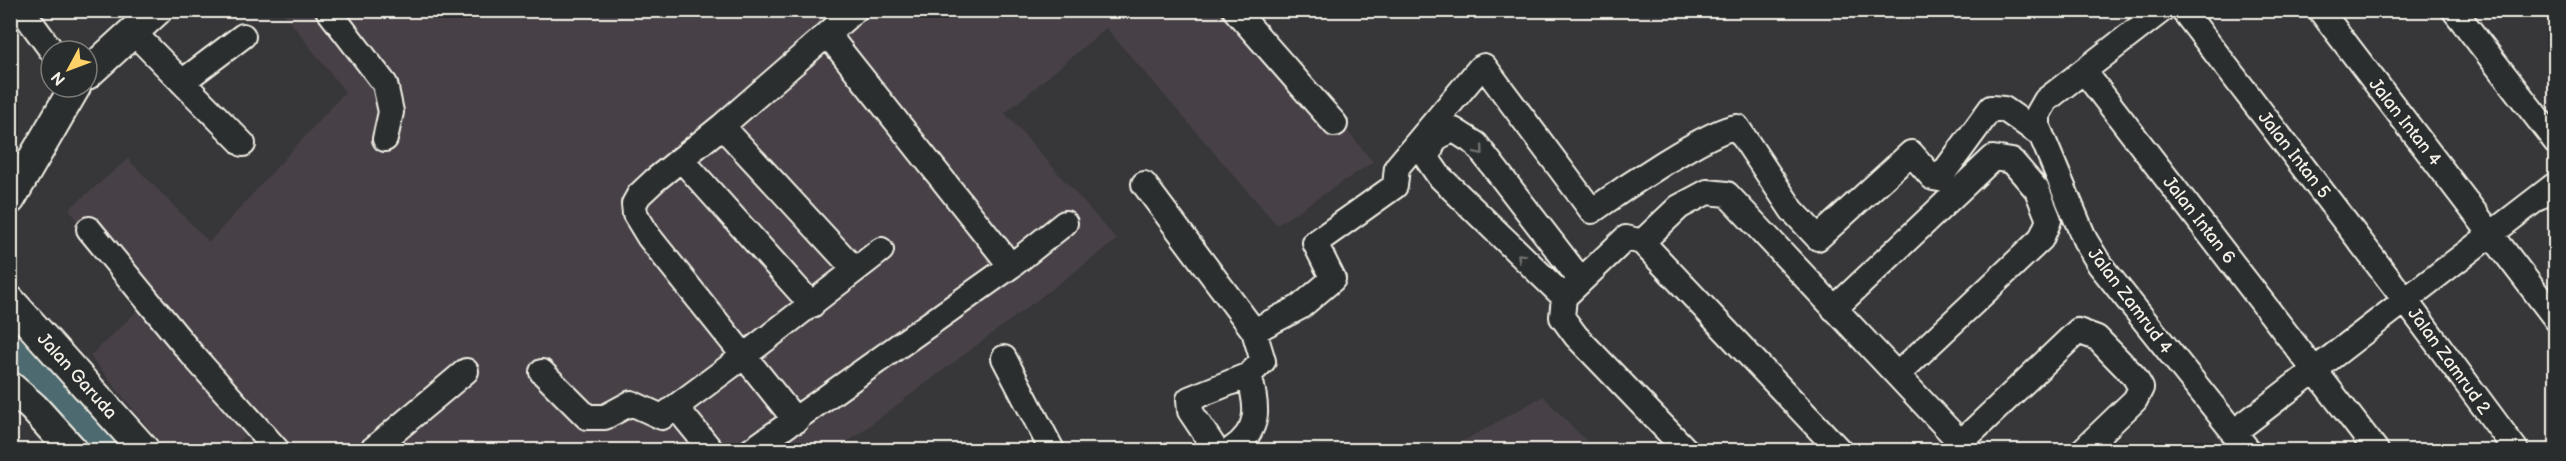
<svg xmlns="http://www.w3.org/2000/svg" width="2566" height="461" font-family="'Balsamiq Sans',sans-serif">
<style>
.built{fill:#474147}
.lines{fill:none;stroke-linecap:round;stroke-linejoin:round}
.river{stroke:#4d6b70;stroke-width:34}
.minor-casing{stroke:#f4f1e8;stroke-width:28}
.major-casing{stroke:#f4f1e8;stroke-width:34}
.minor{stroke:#2a2d2e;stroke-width:24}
.major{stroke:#2a2d2e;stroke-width:30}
.oneway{stroke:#71726f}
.labels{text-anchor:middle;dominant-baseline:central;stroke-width:4.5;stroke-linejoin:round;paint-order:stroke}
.street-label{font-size:18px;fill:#f4f1e8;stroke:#2a2d2e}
</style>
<rect width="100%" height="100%" fill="#373639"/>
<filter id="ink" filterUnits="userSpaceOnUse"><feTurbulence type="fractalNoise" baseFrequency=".0167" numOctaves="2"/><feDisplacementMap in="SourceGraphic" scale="12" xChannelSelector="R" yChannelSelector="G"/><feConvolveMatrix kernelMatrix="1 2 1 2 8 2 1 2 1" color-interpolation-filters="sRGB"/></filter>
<g filter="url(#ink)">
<!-- built -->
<path class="built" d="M 281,10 L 1248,11 L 1373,162 L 1277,225 L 1106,28 L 1005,113 L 1117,240 L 837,450 L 289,450 L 265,418 L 229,450 L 166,450 L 90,356 L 139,309 L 69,209 L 128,159 L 209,242 L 345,92 Z
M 1543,396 L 1595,450 L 1447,450 Z"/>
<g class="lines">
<!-- river -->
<path class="river" d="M 10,352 L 105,450"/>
<!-- minor casing -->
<g class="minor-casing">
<path id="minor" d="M 22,10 L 52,51
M 328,10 L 385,84 L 391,112 L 385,139
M 1235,10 L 1335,124
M 2162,10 L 2046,100 L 2038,114 L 2038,127 L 2085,240 L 2100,265 L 2248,450
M 2183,10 L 2405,300 L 2516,450
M 2320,10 L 2556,319
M 2454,10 L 2556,142
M 133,32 L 243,144
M 828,35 L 1011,266
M 2084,71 L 2376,450
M 182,82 L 243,36
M 722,126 L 855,270
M 681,159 L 812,305
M 1144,184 L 1254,331 L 1263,361 L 1249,375 L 1189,399 L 1190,411 L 1216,450
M 89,229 L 190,352 L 277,450
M 1642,242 L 1679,207 L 1707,192 L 1727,194 L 1961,443
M 1564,297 L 1439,176 L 1428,160 C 1433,139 1433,138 1454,130 L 1476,144 L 1580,279
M 1834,309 L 1993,158 L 2012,161 L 2037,190 L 2049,220 L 2041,239 L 1897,375
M 1254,331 L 1300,307 L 1333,279 L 1315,243 L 1395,186 L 1397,167 L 1480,68 L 1484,66 L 1592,211 C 1617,193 1710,129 1737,127 L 1792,210 L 1818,238 L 1911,153 L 1933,178 L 1939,179 L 1991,108 L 2004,109 L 2040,134
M 1004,358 L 1052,450
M 542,372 L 587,417 L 605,417 L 631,403 L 662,417 L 744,356 L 649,237 L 635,214 L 634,204 L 639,195 L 655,180 L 722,126 L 855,10
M 676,407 L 711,450
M 796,421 L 744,356 L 881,250
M 2233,433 L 2556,184
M 372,450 L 466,371
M 752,450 L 1011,266 L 1065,223
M 1231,450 C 1261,430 1258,407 1249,375
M 1686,450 L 1576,336 L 1562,317 L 1564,297 L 1626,238 L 1642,242 L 1839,450
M 1953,450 L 2078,331 L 2097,338 L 2134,376 L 2141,388 L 2135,400 L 2083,450"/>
</g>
<!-- major casing -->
<g class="major-casing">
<path id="major" d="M 87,74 L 157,10
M 10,199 L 75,87
M 10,301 L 144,450
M 10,387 L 33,407 L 72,450"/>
</g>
<!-- minor -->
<use href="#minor" class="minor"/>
<!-- major -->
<use href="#major" class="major"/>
</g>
<!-- one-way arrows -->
<defs><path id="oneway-chevron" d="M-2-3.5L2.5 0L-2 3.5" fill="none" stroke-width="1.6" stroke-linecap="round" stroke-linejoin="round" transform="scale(1.5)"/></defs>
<g class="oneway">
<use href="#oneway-chevron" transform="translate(1480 151) rotate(50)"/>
<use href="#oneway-chevron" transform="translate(1521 257) rotate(-135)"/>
</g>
</g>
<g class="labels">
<!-- street labels -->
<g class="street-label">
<text transform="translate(2405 122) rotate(52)">Jalan Intan 4</text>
<text transform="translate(2294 155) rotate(52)">Jalan Intan 5</text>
<text transform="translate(2199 220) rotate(52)">Jalan Intan 6</text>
<text transform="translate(2130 301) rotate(53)">Jalan Zamrud 4</text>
<text transform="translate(2449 361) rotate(54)">Jalan Zamrud 2</text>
<text transform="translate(77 376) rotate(48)">Jalan Garuda</text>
</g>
</g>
<!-- margin -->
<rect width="2566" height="461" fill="none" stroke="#2a2d2e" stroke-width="36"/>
<rect x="18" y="18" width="2530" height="425" fill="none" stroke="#f4f1e8" stroke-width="2" filter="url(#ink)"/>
<!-- north arrow -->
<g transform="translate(69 69) rotate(229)"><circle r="28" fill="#2a2d2e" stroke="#7b7b78" stroke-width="1.5"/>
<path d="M0-4.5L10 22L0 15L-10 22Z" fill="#ffd166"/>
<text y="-9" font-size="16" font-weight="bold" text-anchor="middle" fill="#f4f1e8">N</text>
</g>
</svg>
